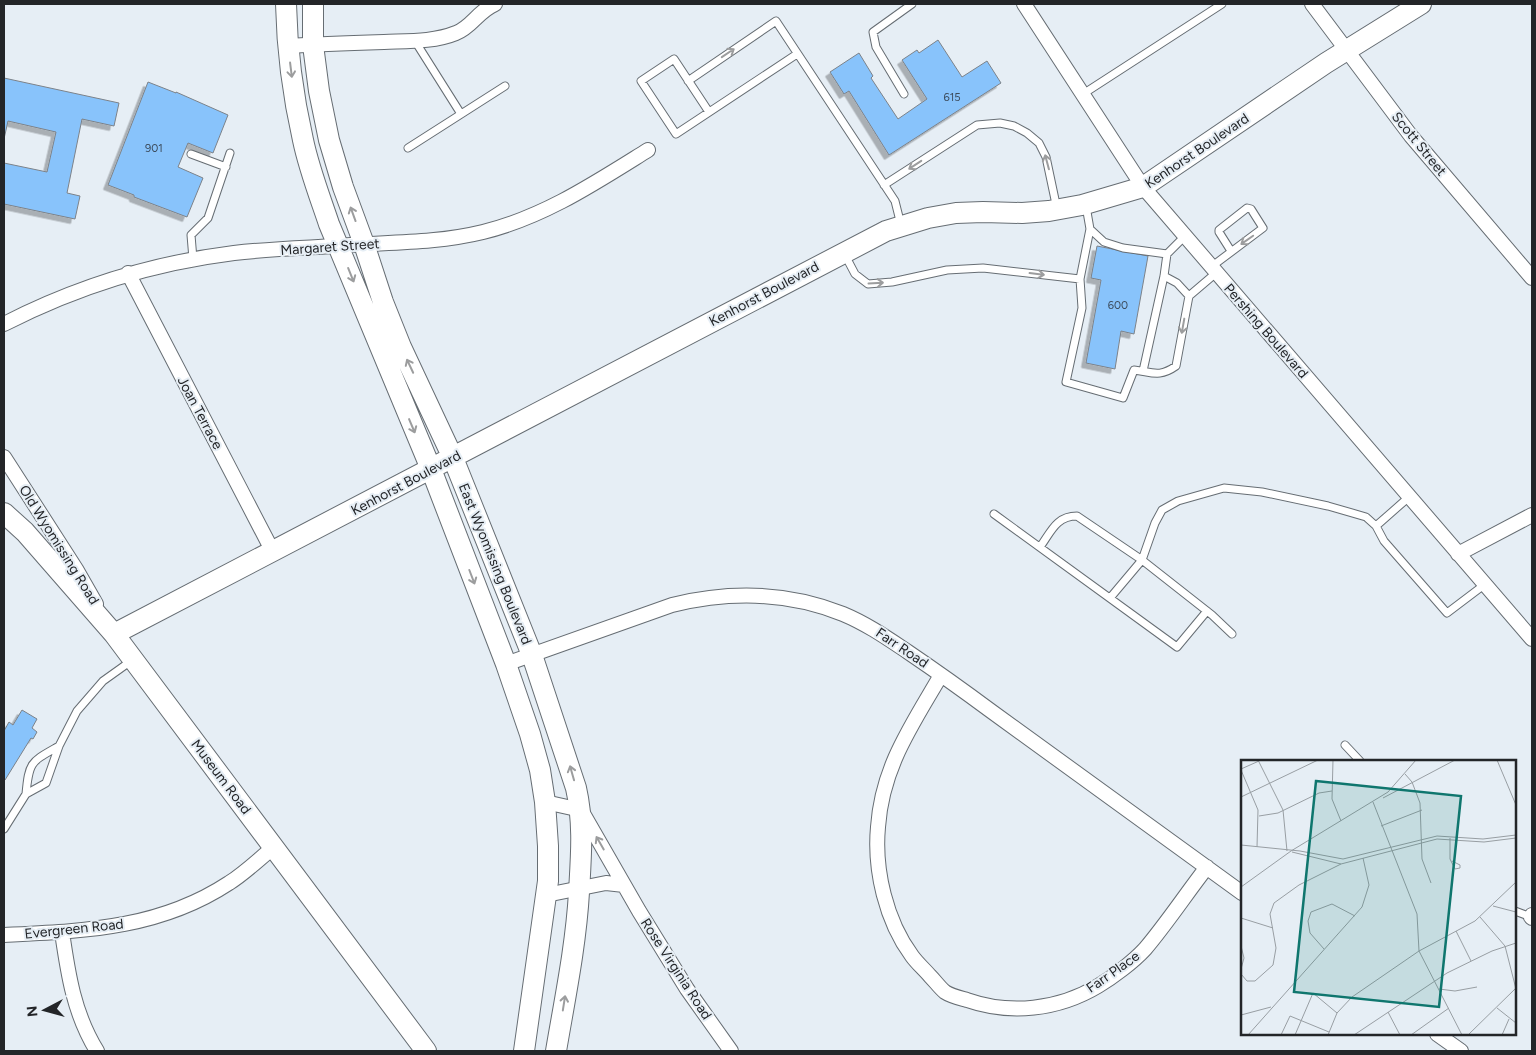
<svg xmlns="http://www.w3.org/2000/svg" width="1536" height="1055" font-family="Figtree,sans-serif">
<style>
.building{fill:#88c3fb;stroke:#7c8289;filter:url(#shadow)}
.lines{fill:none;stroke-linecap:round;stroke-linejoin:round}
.lane-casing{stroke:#666d73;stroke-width:9}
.street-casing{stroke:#666d73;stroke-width:16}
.secondary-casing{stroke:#666d73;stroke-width:22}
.lane{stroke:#fff;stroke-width:7}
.street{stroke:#fff;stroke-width:14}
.secondary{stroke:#fff;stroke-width:20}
.oneway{stroke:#9c9d9e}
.labels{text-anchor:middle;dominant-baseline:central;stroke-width:4;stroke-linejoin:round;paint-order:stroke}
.number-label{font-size:11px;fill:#3c4c5d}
.street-label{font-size:14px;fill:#232528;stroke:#e6eef5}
.inset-road{fill:none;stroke:#989ea3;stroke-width:1}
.view{fill:#0f766e;fill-opacity:0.15;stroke:#0f766e;stroke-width:2.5}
.inset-edge{fill:none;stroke:#232528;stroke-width:2.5}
</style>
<defs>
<filter id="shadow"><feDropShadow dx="-4.5" dy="4.5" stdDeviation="0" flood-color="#0004"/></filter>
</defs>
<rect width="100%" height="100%" fill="#e6eef5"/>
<!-- building -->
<path class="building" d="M 938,40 L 962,77 L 987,61 L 1001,83 L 889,155 L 849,91 L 844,94 L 830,72 L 859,53 L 873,76 L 871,78 L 898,119 L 927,99 L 902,60 L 917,50 L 919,53 Z
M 4,78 L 119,103 L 114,126 L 82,119 L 67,193 L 80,196 L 75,219 L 4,204 L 4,163 L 47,172 L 56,132 L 8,121 L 4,139 Z
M 148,82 L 176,93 L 176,92 L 228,115 L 213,153 L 188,143 L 178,167 L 203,178 L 187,217 L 134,197 L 134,195 L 108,185 Z
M 1097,246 L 1148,256 L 1134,334 L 1121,331 L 1115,369 L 1086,363 L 1101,280 L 1091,278 Z
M 22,710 L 37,719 L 32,728 L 37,732 L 33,739 L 31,738 L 5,780 L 4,779 L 4,731 L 9,722 L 13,725 Z"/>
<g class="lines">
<!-- lane casing -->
<g class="lane-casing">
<path id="lane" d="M 415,41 L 461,114
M 688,81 L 776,21 L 895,201 L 901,225
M 904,94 L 876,47 L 873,32 L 912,4
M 1083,94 L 1222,4
M 709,112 L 674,59 L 641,81 L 676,134 L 797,54
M 408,148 L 505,86
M 191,154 L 226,167
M 884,185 L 977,125 L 1000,123 L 1014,126 L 1027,133 L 1039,143 L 1046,157 L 1057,209
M 1086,206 L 1090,229 L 1080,279 L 1082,308 L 1066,382 L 1123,398 L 1134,370 C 1152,372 1159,378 1176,366 L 1189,296 L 1216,273
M 1090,229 L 1104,242 L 1123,248 L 1167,254 L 1185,236
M 845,255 L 855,274 L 868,284 L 892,282 L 947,270 L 983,268 L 1080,279
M 193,259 L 191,235 L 208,218 L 230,153
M 1211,267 L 1263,228 L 1251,209 L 1247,208 L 1219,230 L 1219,232 L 1231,251
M 1164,276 L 1177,283 L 1189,296
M 1143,371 L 1164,276 L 1167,254
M 994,514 L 1177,647 L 1207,611
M 1376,526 L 1409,497
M 1040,547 C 1051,532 1056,516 1077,516 L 1142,560 L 1110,598
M 1232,634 L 1212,615 L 1142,560 L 1155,523 L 1162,510 L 1178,501 L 1224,488 L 1262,492 L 1328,506 L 1366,517 L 1376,526 L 1384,541 L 1447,613 L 1484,585
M 1345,745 L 1360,761
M 26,794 C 29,761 31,762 59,746
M 4,829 L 26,794 L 46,783 L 59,746 L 77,711 L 103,681 L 131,661
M 1515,911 L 1531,917"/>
</g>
<!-- street casing -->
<g class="street-casing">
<path id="street" d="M 1024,4 L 1143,187 L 1532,639
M 1312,4 L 1411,136 L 1532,278
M 288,46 C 320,44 352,43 384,42 C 408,41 434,42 456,33 C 472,27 478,11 495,4
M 128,273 L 273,552
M 4,324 C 76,287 153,263 234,253 C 268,249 302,248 336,246 C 385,242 434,244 483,232 C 544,217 595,183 648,150
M 4,457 L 76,569 L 96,604
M 1458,554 L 1532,515
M 506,664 L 672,605 C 729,591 788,592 843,614 C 867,624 887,638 908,652 C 936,671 964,691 991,711 C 1075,772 1159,832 1242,893
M 941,675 C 912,725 882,767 878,827 C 874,870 886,921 912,956 C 917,963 924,969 930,976 C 935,981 940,988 945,992 C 951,996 960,998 967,1000 C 1010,1015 1058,1010 1098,986 C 1113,977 1133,962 1145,949 C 1167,923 1186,894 1207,867
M 545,802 L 581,810 L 639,911 L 687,989 L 731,1051
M 546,895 L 606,883 L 624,885
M 1532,915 L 1531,917 L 1532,918
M 62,932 C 68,974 74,1014 97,1051
M 4,935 C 84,931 159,929 229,883 C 245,873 259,859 274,847
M 1437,1034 L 1461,1051"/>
</g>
<!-- secondary casing -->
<g class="secondary-casing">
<path id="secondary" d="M 286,4 C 287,50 293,96 303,140 C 309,169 320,197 329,224 L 431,469 L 506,664 L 530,734 L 540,770 L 545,802 L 548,846 L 548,881 L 524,1051
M 313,4 L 313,45 L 319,91 L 329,140 L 343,187 L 364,244 L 383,302 L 401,347 L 453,458 L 532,655 L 576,788 C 584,823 581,857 579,892 C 576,945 565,998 556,1051
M 4,513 L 25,532 L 114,634 L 426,1051
M 114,634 L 886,231 L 928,218 L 956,213 L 983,212 L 1022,213 L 1049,211 L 1082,205 L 1143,187 L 1326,63 L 1421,4"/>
</g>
<!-- lane -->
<use href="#lane" class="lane"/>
<!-- street -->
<use href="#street" class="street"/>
<!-- secondary -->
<use href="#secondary" class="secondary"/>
</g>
<!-- one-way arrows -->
<defs><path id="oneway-shaft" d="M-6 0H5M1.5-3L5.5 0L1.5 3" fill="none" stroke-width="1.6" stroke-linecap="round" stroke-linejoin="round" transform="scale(1.25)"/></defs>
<g class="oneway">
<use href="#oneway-shaft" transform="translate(728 53) rotate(-34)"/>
<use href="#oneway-shaft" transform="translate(291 70) rotate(83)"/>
<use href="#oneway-shaft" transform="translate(1047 162) rotate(-105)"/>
<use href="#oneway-shaft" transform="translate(915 165) rotate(147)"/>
<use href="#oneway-shaft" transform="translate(353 214) rotate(-110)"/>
<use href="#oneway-shaft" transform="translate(1247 240) rotate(145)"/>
<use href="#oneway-shaft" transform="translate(1037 274) rotate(7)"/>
<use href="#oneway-shaft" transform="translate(351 275) rotate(68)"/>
<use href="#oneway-shaft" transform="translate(876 283) rotate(-3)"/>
<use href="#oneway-shaft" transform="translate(1183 326) rotate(100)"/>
<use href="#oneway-shaft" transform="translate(410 366) rotate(-115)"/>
<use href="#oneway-shaft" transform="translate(412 426) rotate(67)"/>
<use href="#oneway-shaft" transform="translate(472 577) rotate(69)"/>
<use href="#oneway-shaft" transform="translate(572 773) rotate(-106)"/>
<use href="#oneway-shaft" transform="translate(600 843) rotate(-120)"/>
<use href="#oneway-shaft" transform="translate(564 1003) rotate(-81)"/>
</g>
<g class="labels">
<!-- number labels -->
<g class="number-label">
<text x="952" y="97">615</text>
<text x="154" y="148">901</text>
<text x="1118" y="305">600</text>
</g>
<!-- street labels -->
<g class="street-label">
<text transform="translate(1419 144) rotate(51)">Scott Street</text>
<text transform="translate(1197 151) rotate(-34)">Kenhorst Boulevard</text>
<text transform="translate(330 247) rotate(-4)">Margaret Street</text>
<text transform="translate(764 294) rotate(-28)">Kenhorst Boulevard</text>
<text transform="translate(1266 331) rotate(49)">Pershing Boulevard</text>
<text transform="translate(200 413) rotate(62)">Joan Terrace</text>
<text transform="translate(406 483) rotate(-28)">Kenhorst Boulevard</text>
<text transform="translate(59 545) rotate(58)">Old Wyomissing Road</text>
<text transform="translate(495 564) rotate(68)">East Wyomissing Boulevard</text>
<text transform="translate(902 648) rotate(34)">Farr Road</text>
<text transform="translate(221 777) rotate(53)">Museum Road</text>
<text transform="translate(74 929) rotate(-6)">Evergreen Road</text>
<text transform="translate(676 969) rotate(57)">Rose Virginia Road</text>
<text transform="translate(1113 972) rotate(-35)">Farr Place</text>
</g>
</g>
<!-- overview -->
<g transform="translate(1241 760)">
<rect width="275" height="275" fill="#e6eef5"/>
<path class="inset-road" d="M 17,0 L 42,50 L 46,91M 92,0 L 91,39 L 100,61M 256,0 L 275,45M 0,9 L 18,1M 0,10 L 17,50 L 16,87M 164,14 L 171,22 L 179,43 L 181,99 L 190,123M 0,37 L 77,0M 142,38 L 214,0M 132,42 L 176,154 L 178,191 L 221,275M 0,45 L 0,79M 18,56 L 37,53 L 78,33 L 91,31M 140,66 L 181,50M 209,78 L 209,99 L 214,109 L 219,108 L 219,105 L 211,101M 0,85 L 59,91 L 102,99 L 196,76 L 242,79 L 275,75M 51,92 L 100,104 L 196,79 L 243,82 L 275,78M 0,127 L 50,91 L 147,32 L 175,0M 252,146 L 275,152M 239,157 L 264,186 L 275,229M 0,158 L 32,168M 215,171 L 230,201M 0,186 L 3,198 L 0,209M 83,189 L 69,173 L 67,161 L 70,152 L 91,144 L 114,156M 0,214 L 6,221 L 14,221 L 32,205 L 35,188 L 29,154 L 33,143 L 58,125 L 100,104M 198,229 L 214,231 L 236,227M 256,248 L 275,263M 147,252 L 159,275M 0,255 L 30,247M 7,275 L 121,147 L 128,125 L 122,98M 40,275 L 49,256 L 88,272M 54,275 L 72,233 L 96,253M 87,275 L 96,253 L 111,237 L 178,191 L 234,161 L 275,122M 113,275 L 206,213 L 251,191 L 275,183M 170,275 L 208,248M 227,275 L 274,229M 261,275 L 268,259"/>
<path class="view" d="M 75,21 L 220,36 L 198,247 L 53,232 Z"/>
<rect width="275" height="275" class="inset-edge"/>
</g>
<!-- border -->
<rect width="1536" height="1055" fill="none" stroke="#232528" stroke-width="10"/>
<!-- north arrow -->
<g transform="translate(45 1010) rotate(264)" stroke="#e6eef5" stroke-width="4" paint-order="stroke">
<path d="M0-4L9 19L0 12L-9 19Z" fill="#232528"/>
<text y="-8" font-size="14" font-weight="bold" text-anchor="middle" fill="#232528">N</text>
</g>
</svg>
